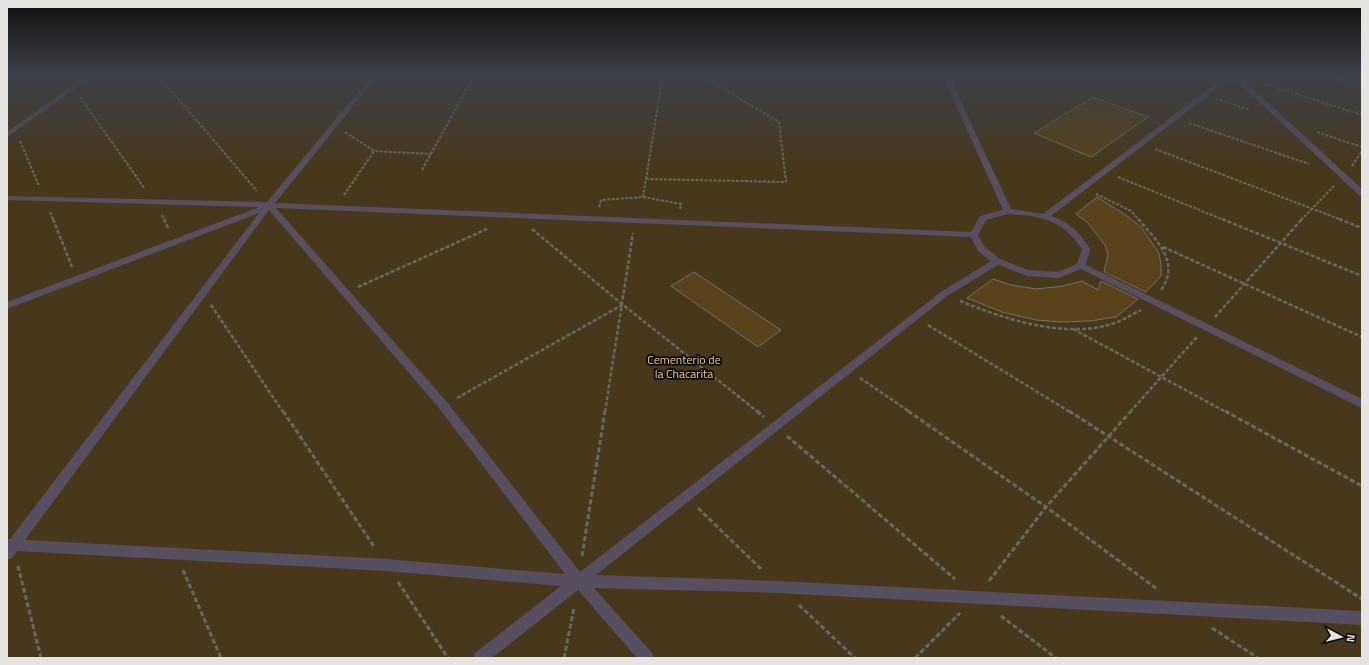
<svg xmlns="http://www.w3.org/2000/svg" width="1369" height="665" font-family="'Titillium Web',sans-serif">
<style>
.green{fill:#47381c}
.building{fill:#574219;stroke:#716e68}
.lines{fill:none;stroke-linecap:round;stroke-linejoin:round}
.path-far2{stroke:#686662;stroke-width:2;stroke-dasharray:3 1.5;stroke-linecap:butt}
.path-far1{stroke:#686662;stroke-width:2.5;stroke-dasharray:4 2;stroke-linecap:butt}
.path{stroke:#686662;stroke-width:3;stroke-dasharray:5 2.5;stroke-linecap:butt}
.service{fill:#574e5f;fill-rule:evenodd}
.labels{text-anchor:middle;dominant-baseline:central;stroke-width:3.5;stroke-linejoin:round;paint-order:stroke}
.park-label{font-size:12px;fill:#f6d18e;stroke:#080705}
</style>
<rect width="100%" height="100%" fill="#1f1c18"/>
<!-- green -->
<path class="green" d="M 7,74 L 1362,74 L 1362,658 L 7,658 Z"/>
<!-- building -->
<path class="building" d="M 1093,97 L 1148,117 L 1091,157 L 1034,133 Z
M 1097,197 L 1127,216 L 1141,227 L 1159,253 L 1161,265 L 1161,276 L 1146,292 L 1104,272 L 1108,255 L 1105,245 L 1088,223 L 1076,214 Z
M 694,272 L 781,330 L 758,347 L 671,286 Z
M 993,279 L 1011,285 L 1036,289 L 1063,286 L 1082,281 L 1098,290 L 1101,281 L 1138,299 L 1116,317 L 1090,321 L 1062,322 L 1036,320 L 1002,312 L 967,298 Z"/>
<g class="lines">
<!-- path-far2 -->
<path class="path-far2" d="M 157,74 L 257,191
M 1253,74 L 1362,77
M 1332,77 L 1362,86
M 1265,84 L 1362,115
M 80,97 L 145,189
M 1220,100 L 1250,110
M 1189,123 L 1309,164
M 345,132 L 374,151 L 431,154
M 1317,132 L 1362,147
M 20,141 L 39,186
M 1155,149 L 1342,220
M 1352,166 L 1362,151
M 422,170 L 475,74
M 1118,177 L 1224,220
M 646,179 L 786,182 L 779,122 L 699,74
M 1096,194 L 1131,211 L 1139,220
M 344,195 L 374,151
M 643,197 L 663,74
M 599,207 L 601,200 L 643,197 L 681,204 L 680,210
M 50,212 L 53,220
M 162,215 L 164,220
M 1301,220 L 1334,186"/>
<!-- path-far1 -->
<path class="path-far1" d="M 53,219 L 72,267
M 164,219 L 169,230
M 1138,219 C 1156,240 1181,262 1161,290
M 1222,219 L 1362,276
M 1339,219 L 1362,228
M 532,229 L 622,304 L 758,412
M 1163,247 L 1362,337
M 358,287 L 487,229
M 960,301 C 1007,320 1073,342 1122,320 C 1128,317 1135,313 1141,310
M 211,305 L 283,412
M 1215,317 L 1302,219
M 928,325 L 1070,412
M 1073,329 L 1226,412
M 860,378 L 910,412
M 457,398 L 622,305
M 605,412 L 633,233
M 1130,412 L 1197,337"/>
<!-- path -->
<path class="path" d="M 283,411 L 375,548
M 757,411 L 764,417
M 908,411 L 1046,507 L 1157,589
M 1069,411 L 1362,599
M 1225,411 L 1362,486
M 787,436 L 955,579
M 698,508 L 762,570
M 582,556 L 605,411
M 18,566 L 41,658
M 183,570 L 221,658
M 989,581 L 1046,507 L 1131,411
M 398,582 L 448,658
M 799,605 L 855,658
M 1001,616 L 1056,658
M 1212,628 L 1258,658
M 564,658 L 574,608
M 915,658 L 960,613"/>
<!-- service -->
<path class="service" d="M 17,74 L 27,74 L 7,80 L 7,76 Z
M 89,74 L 96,74 L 7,137 L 7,132 Z
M 373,74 L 379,74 L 275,203 L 971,232 L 980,216 L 1003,210 L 942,74 L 948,74 L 1011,209 L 1043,214 L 1228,74 L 1237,74 L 1362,189 L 1362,195 L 1359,195 L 1232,77 L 1051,216 C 1070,222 1080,233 1090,249 L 1086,265 L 1362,399 L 1362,408 L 1081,269 L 1059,278 L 1027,276 L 998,265 L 947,296 L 596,575 L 779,581 L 1362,611 L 1362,625 L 779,593 L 594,588 L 652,653 L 654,658 L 637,658 L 578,590 L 492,658 L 473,658 L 475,653 L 561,586 L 386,571 L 17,551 L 12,558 L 7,560 L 7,539 L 10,539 L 259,213 L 7,309 L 7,302 L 259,207 L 7,200 L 7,196 L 267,202 ZM 276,208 L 971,237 L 978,251 L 991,261 L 941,292 L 580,572 L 447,402 ZM 269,210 L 439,408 L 565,574 L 386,559 L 25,540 ZM 1008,214 C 1041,216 1063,220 1082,249 L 1077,264 L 1058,272 L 1028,270 L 1000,259 L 985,247 L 978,235 L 986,220 Z"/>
</g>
<!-- sky -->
<linearGradient id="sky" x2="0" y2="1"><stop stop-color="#110f0d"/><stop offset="0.44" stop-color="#3c4048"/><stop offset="1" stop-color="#3c4048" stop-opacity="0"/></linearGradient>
<rect width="1369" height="167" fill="url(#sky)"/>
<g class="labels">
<!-- park labels -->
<g class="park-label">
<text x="684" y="359">Cementerio de<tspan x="684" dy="14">la Chacarita</tspan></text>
</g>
</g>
<!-- border -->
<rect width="1369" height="665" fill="none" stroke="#e5e3e0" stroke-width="16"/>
<!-- north arrow -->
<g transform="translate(1341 637) rotate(97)" stroke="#080705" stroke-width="3" paint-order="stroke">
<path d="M0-3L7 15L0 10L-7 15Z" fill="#e5e3e0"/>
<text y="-6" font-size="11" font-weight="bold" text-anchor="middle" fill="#e5e3e0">N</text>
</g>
</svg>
